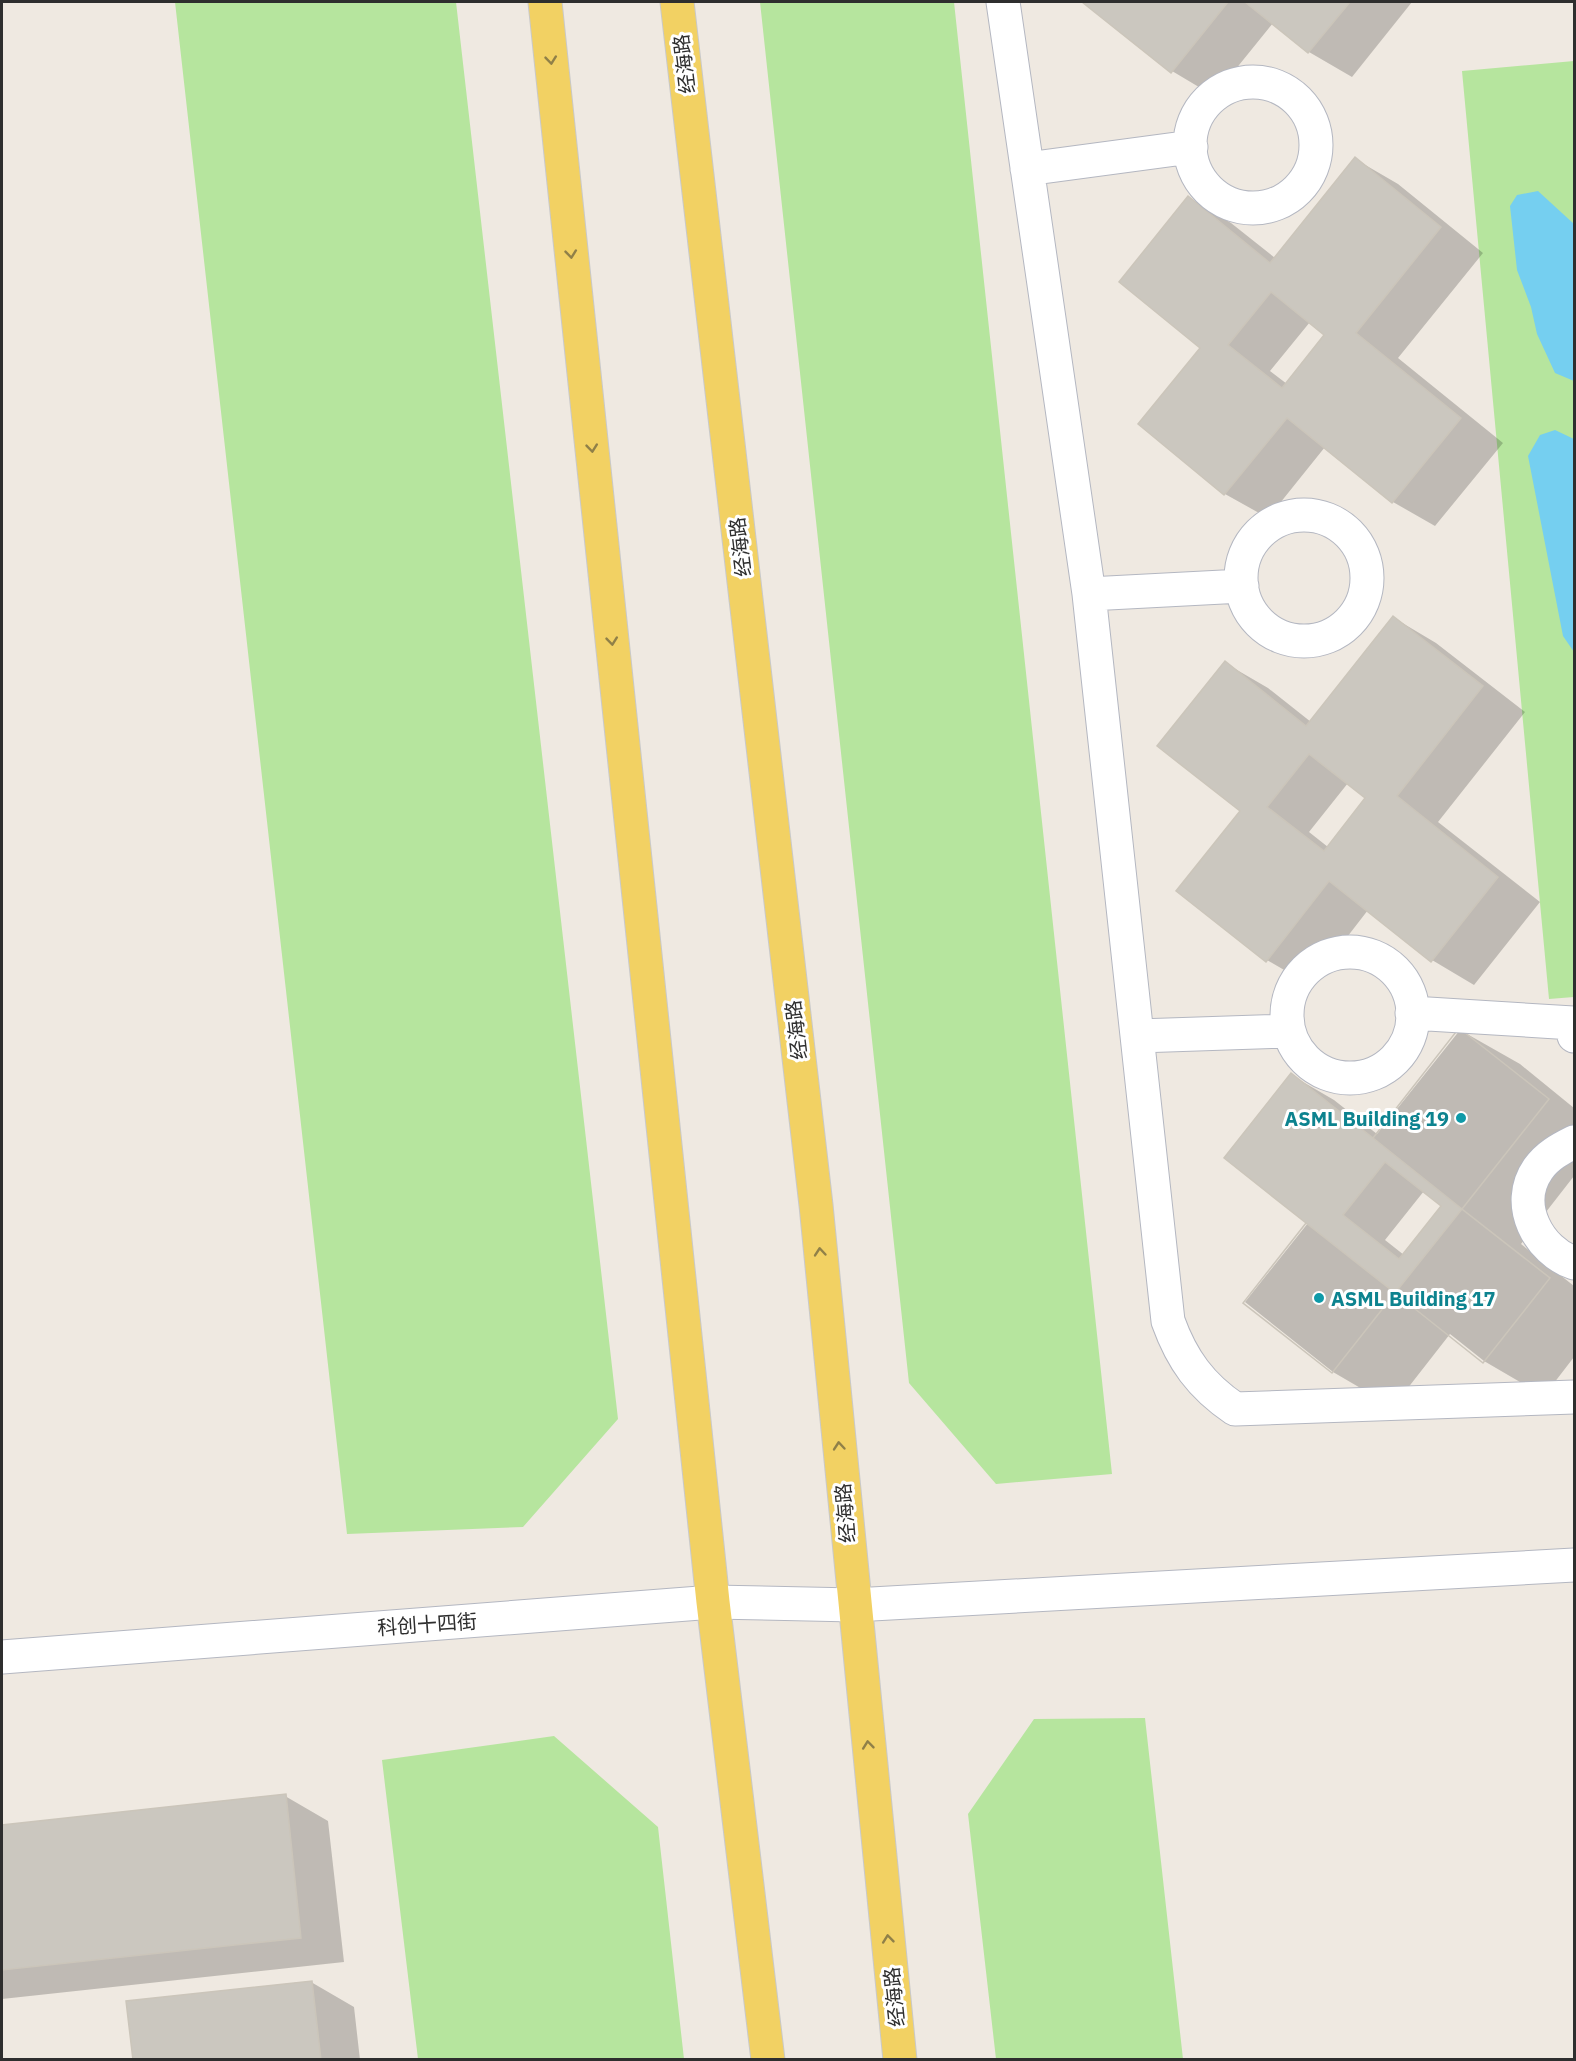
<svg xmlns="http://www.w3.org/2000/svg" width="1576" height="2061" font-family="'IBM Plex Sans','Noto Sans SC',sans-serif">
<style>
.green{fill:#b6e59e}
.water{fill:#75cff0}
.shadow{fill:#0003;fill-rule:evenodd}
.building{fill:#cbc7bf;stroke:#cbc5ba;stroke-width:1.5;fill-rule:evenodd}
.lines{fill:none;stroke-linecap:round;stroke-linejoin:round}
.minor-casing{stroke:#b4b7c1;stroke-width:35}
.major-casing{stroke:#c9c9c9;stroke-width:35}
.minor{stroke:#fff;stroke-width:33}
.major{stroke:#f2d163;stroke-width:33}
.oneway{stroke:#908048}
.culture-dot{fill:#0f9aa8;stroke:#fff;stroke-width:2}
.labels{text-anchor:middle;dominant-baseline:central;stroke-width:6;stroke-linejoin:round;paint-order:stroke}
.street-label{font-size:20px;fill:#2e2e2e;stroke:#fff}
.culture-label{font-size:20px;font-weight:bold;fill:#0d838f;stroke:#fff;text-anchor:end}
</style>
<rect width="100%" height="100%" fill="#efe9e1"/>
<!-- green -->
<path class="green" d="M 175,2 L 456,2 L 618,1419 L 523,1527 L 347,1534 Z
M 760,2 L 954,2 L 1112,1474 L 996,1484 L 909,1383 Z
M 1574,61 L 1574,997 L 1549,999 L 1462,71 Z
M 1145,1718 L 1183,2059 L 996,2059 L 968,1814 L 1034,1719 Z
M 554,1736 L 658,1827 L 684,2059 L 418,2059 L 382,1760 Z"/>
<!-- water -->
<path class="water" d="M 1538,191 L 1574,224 L 1574,381 L 1555,373 L 1537,334 L 1531,307 L 1517,270 L 1510,206 L 1517,195 Z
M 1555,430 L 1574,439 L 1574,652 L 1563,636 L 1528,456 L 1540,435 Z"/>
<!-- shadow -->
<path class="shadow" d="M 1084,2 L 1412,2 L 1352,77 L 1309,52 L 1273,23 L 1214,96 L 1172,71 Z
M 1355,159 L 1398,184 L 1483,253 L 1398,358 L 1503,443 L 1435,526 L 1393,502 L 1325,447 L 1268,518 L 1225,494 L 1202,348 L 1189,198 L 1231,223 L 1275,258 ZM 1310,322 L 1327,335 L 1287,384 L 1270,371 Z
M 1394,618 L 1436,643 L 1525,712 L 1438,822 L 1540,902 L 1474,985 L 1432,960 L 1368,910 L 1310,985 L 1267,960 L 1242,811 L 1225,663 L 1268,688 L 1311,722 ZM 1348,783 L 1367,798 L 1328,847 L 1309,832 Z
M 1460,1030 L 1520,1064 L 1574,1108 L 1574,1176 L 1521,1244 L 1574,1286 L 1574,1357 L 1544,1396 L 1484,1361 L 1450,1334 L 1393,1407 L 1333,1372 L 1245,1302 L 1308,1223 L 1291,1075 L 1334,1100 L 1377,1134 ZM 1424,1191 L 1443,1206 L 1404,1255 L 1385,1240 Z
M 285,1796 L 328,1821 L 344,1962 L 2,1999 L 2,1826 Z
M 311,1982 L 354,2007 L 360,2060 L 134,2060 Z"/>
<!-- building -->
<path class="building" d="M 1082,2 L 1228,2 L 1171,73 Z
M 1245,2 L 1350,2 L 1308,53 Z
M 1355,157 L 1441,227 L 1356,333 L 1461,418 L 1392,503 L 1287,418 L 1224,495 L 1138,424 L 1200,348 L 1119,282 L 1188,196 L 1270,263 ZM 1271,292 L 1324,335 L 1282,388 L 1228,345 Z
M 1393,616 L 1483,686 L 1397,796 L 1498,877 L 1431,962 L 1329,881 L 1266,962 L 1176,891 L 1240,811 L 1157,746 L 1225,661 L 1306,726 ZM 1309,754 L 1365,798 L 1324,851 L 1267,807 Z
M 1459,1028 L 1549,1099 L 1462,1209 L 1550,1278 L 1483,1363 L 1395,1293 L 1332,1373 L 1243,1303 L 1306,1223 L 1224,1158 L 1291,1073 L 1373,1138 ZM 1385,1162 L 1441,1206 L 1399,1259 L 1343,1215 Z
M 1459,1028 L 1549,1099 L 1462,1209 L 1373,1138 Z
M 1462,1209 L 1550,1278 L 1483,1363 L 1395,1293 Z
M 1306,1223 L 1395,1293 L 1332,1373 L 1243,1303 Z
M 286,1794 L 301,1938 L 2,1970 L 2,1825 Z
M 312,1981 L 321,2060 L 133,2060 L 126,2001 Z"/>
<g class="lines">
<!-- minor casing -->
<g class="minor-casing">
<path id="minor" d="M 1003,2 L 1089,594 L 1168,1321 C 1182,1360 1201,1386 1235,1409 L 1574,1397
M1190 145a63 63 0 1 1 126 0a63 63 0 1 1-126 0Z
M 1027,169 L 1191,147
M1241 578a63 63 0 1 1 126 0a63 63 0 1 1-126 0Z
M 1089,594 L 1242,586
M1287 1015a63 63 0 1 1 126 0a63 63 0 1 1-126 0Z
M 1412,1013 L 1573,1023 L 1574,1036
M 1138,1036 L 1288,1031
M 1574,1142 C 1560,1149 1547,1156 1538,1169 C 1513,1205 1539,1251 1574,1263
M 2,1657 L 713,1602 L 854,1605 L 1574,1565"/>
</g>
<!-- major casing -->
<g class="major-casing">
<path id="major" d="M 545,2 L 713,1602 L 768,2060
M 677,2 L 816,1205 L 900,2060"/>
</g>
<!-- minor -->
<use href="#minor" class="minor"/>
<!-- major -->
<use href="#major" class="major"/>
</g>
<!-- one-way arrows -->
<defs><path id="oneway-chevron" d="M-2-3.5L2.5 0L-2 3.5" fill="none" stroke-width="1.6" stroke-linecap="round" stroke-linejoin="round" transform="scale(1.5)"/></defs>
<g class="oneway">
<use href="#oneway-chevron" transform="translate(551 60) rotate(84)"/>
<use href="#oneway-chevron" transform="translate(571 254) rotate(84)"/>
<use href="#oneway-chevron" transform="translate(592 448) rotate(84)"/>
<use href="#oneway-chevron" transform="translate(612 641) rotate(84)"/>
<use href="#oneway-chevron" transform="translate(820 1252) rotate(-95)"/>
<use href="#oneway-chevron" transform="translate(839 1446) rotate(-95)"/>
<use href="#oneway-chevron" transform="translate(868 1745) rotate(-96)"/>
<use href="#oneway-chevron" transform="translate(888 1939) rotate(-96)"/>
</g>
<!-- markers -->
<g class="culture-dot">
<circle cx="1461" cy="1118" r="6"/>
<circle cx="1319" cy="1298" r="6"/>
</g>
<g class="labels">
<!-- street labels -->
<g class="street-label">
<text transform="translate(684 64) rotate(-97)">经海路</text>
<text transform="translate(740 547) rotate(-97)">经海路</text>
<text transform="translate(796 1030) rotate(-97)">经海路</text>
<text transform="translate(845 1513) rotate(-95)">经海路</text>
<text transform="translate(427 1624) rotate(-4)">科创十四街</text>
<text transform="translate(894 1997) rotate(-96)">经海路</text>
</g>
<!-- culture labels -->
<g class="culture-label">
<text x="1449" y="1118">ASML Building 19</text>
<text x="1331" y="1298" text-anchor="start">ASML Building 17</text>
</g>
</g>
<!-- border -->
<rect width="1576" height="2061" fill="none" stroke="#2e2e2e" stroke-width="6"/>
</svg>
